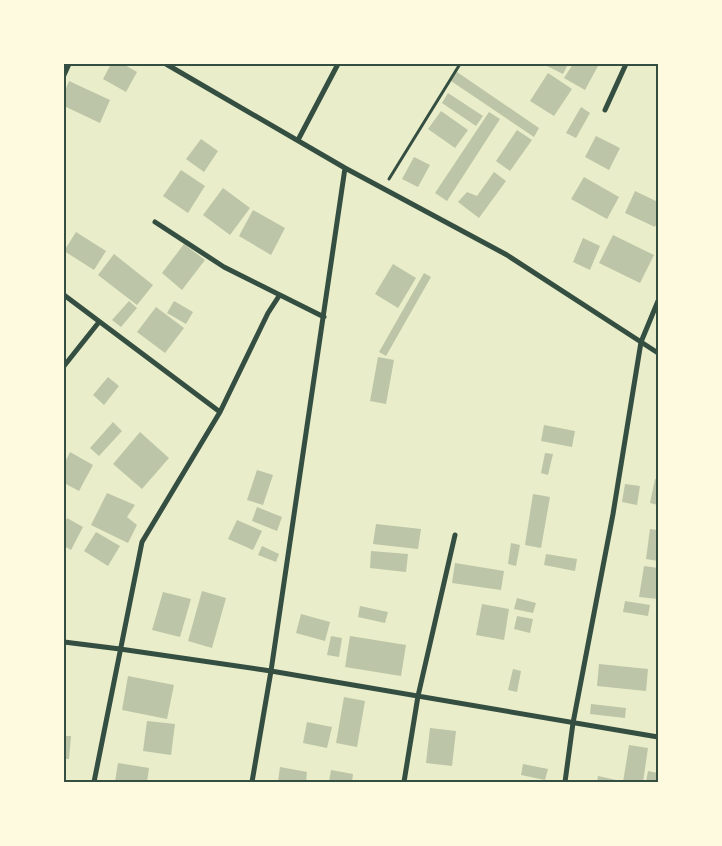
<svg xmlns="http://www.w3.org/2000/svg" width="722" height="846" font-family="Poppins,sans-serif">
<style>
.building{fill:#bcc5a7}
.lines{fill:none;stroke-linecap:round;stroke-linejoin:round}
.path{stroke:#344e41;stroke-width:3}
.minor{stroke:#344e41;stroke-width:5}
.neatline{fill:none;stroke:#344e41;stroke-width:2}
</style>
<rect width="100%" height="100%" fill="#e9edc9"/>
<!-- building -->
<path class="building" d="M 111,64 L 123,64 L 137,72 L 126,92 L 103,79 Z
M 543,64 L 568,64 L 563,74 Z
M 573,64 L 599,64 L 585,90 L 564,78 Z
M 457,72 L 539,128 L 534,137 L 451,81 Z
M 548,73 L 572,89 L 554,116 L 530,101 Z
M 69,81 L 110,100 L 100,123 L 64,106 L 64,93 Z
M 448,93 L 483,116 L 476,126 L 442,103 Z
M 581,107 L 590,113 L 576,138 L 566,133 Z
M 441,111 L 468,130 L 455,148 L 428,129 Z
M 489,112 L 500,119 L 447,201 L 435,193 Z
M 517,130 L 532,140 L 510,171 L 496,161 Z
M 596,136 L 620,148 L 609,170 L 585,157 Z
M 201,139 L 218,151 L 204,172 L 186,159 Z
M 414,157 L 430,165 L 418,187 L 402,179 Z
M 181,170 L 205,186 L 188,213 L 163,196 Z
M 494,172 L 506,181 L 479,218 L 458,202 L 467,192 L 477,196 Z
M 584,177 L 619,197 L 607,219 L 571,199 Z
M 223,188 L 250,208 L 230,235 L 203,215 Z
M 635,191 L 658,202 L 658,220 L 655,227 L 625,213 Z
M 253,210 L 285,228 L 271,255 L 239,236 Z
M 76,232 L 106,251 L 94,270 L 64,251 Z
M 613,235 L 654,255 L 640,283 L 599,263 Z
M 583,238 L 600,246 L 590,270 L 573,262 Z
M 184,244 L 205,260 L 182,290 L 162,273 Z
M 114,254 L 153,285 L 137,305 L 98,275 Z
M 393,264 L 416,278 L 398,308 L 375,294 Z
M 424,273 L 431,277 L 386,356 L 379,352 Z
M 129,301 L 137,308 L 121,327 L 112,320 Z
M 174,301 L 193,312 L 186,324 L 167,313 Z
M 156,307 L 184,328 L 165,353 L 137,332 Z
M 378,357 L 394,360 L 386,404 L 370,401 Z
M 108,377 L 119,386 L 104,405 L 93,395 Z
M 113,422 L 122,431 L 99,456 L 90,448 Z
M 544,425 L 575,431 L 572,447 L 541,441 Z
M 140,432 L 169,458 L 142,489 L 113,464 Z
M 70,452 L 93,465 L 79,491 L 64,483 L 64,464 Z
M 545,453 L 553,454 L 548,475 L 541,473 Z
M 257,470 L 273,475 L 263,505 L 247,500 Z
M 655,479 L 658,480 L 658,505 L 650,503 Z
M 625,484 L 640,486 L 637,505 L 622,502 Z
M 107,493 L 135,505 L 127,517 L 137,525 L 128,543 L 91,525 Z
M 533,494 L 550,497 L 541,548 L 525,545 Z
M 257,507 L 282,517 L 277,531 L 252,521 Z
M 67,518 L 83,527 L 71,550 L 64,546 L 64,524 Z
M 237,520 L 262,531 L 253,550 L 228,539 Z
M 376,524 L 421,529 L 418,549 L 373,544 Z
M 650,529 L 658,530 L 658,561 L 646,559 Z
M 96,532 L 120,546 L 108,566 L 84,551 Z
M 511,543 L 520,545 L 516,566 L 508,564 Z
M 262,546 L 279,554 L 276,562 L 258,555 Z
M 371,551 L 408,554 L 406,572 L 370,568 Z
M 546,554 L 577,559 L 575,571 L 544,565 Z
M 455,563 L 504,571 L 501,590 L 452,583 Z
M 644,566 L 658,568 L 658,599 L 639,597 Z
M 202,591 L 226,598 L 212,648 L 188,641 Z
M 163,592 L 191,599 L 180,637 L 152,630 Z
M 517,598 L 536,603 L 533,613 L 514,609 Z
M 625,601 L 650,605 L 648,616 L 623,612 Z
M 482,604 L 509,609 L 504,640 L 476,635 Z
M 360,606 L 388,612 L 385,623 L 358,617 Z
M 301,614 L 330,622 L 325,641 L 296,633 Z
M 517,616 L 533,619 L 530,633 L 514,629 Z
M 331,636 L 342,638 L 339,657 L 327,655 Z
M 350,636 L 406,645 L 401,676 L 345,667 Z
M 599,664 L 648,669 L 646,691 L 597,686 Z
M 513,669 L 521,671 L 517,692 L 508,690 Z
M 128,676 L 174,685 L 167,719 L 122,710 Z
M 344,697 L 365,701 L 357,747 L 336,743 Z
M 591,704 L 626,708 L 625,718 L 590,714 Z
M 147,721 L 175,724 L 171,755 L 143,751 Z
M 307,722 L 332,727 L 327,748 L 303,743 Z
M 430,728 L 456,731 L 452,766 L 426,763 Z
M 64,736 L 71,736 L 69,759 L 64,759 Z
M 629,745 L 648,748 L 643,782 L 623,782 Z
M 118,763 L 149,768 L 147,782 L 115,782 Z
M 523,764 L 548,769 L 545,780 L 521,775 Z
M 280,767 L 307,772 L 306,782 L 278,782 Z
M 331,770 L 353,774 L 352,782 L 329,782 Z
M 648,771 L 658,773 L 658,782 L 646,782 Z
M 598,776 L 616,780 L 616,782 L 597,782 Z"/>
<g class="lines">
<!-- path -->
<path class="path" d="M 389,179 L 460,64"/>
<!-- minor -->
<path class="minor" d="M 166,64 L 345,168 L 507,255 L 658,353
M 64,75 L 69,64
M 605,110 L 626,64
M 298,140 L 338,64
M 155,222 L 224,267 L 324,317
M 64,295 L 220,412
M 64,366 L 99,322
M 64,642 L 120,649 L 271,671 L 658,737
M 94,782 L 142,542 L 220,412 L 268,313 L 279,296
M 252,782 L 271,671 L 345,168
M 404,782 L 418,696 L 455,535
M 565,782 L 573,723 L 613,514 L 641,342 L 658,301"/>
</g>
<!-- border -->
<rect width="722" height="846" fill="none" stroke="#fefae0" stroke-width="130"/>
<rect x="65" y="65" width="592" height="716" class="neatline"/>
</svg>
